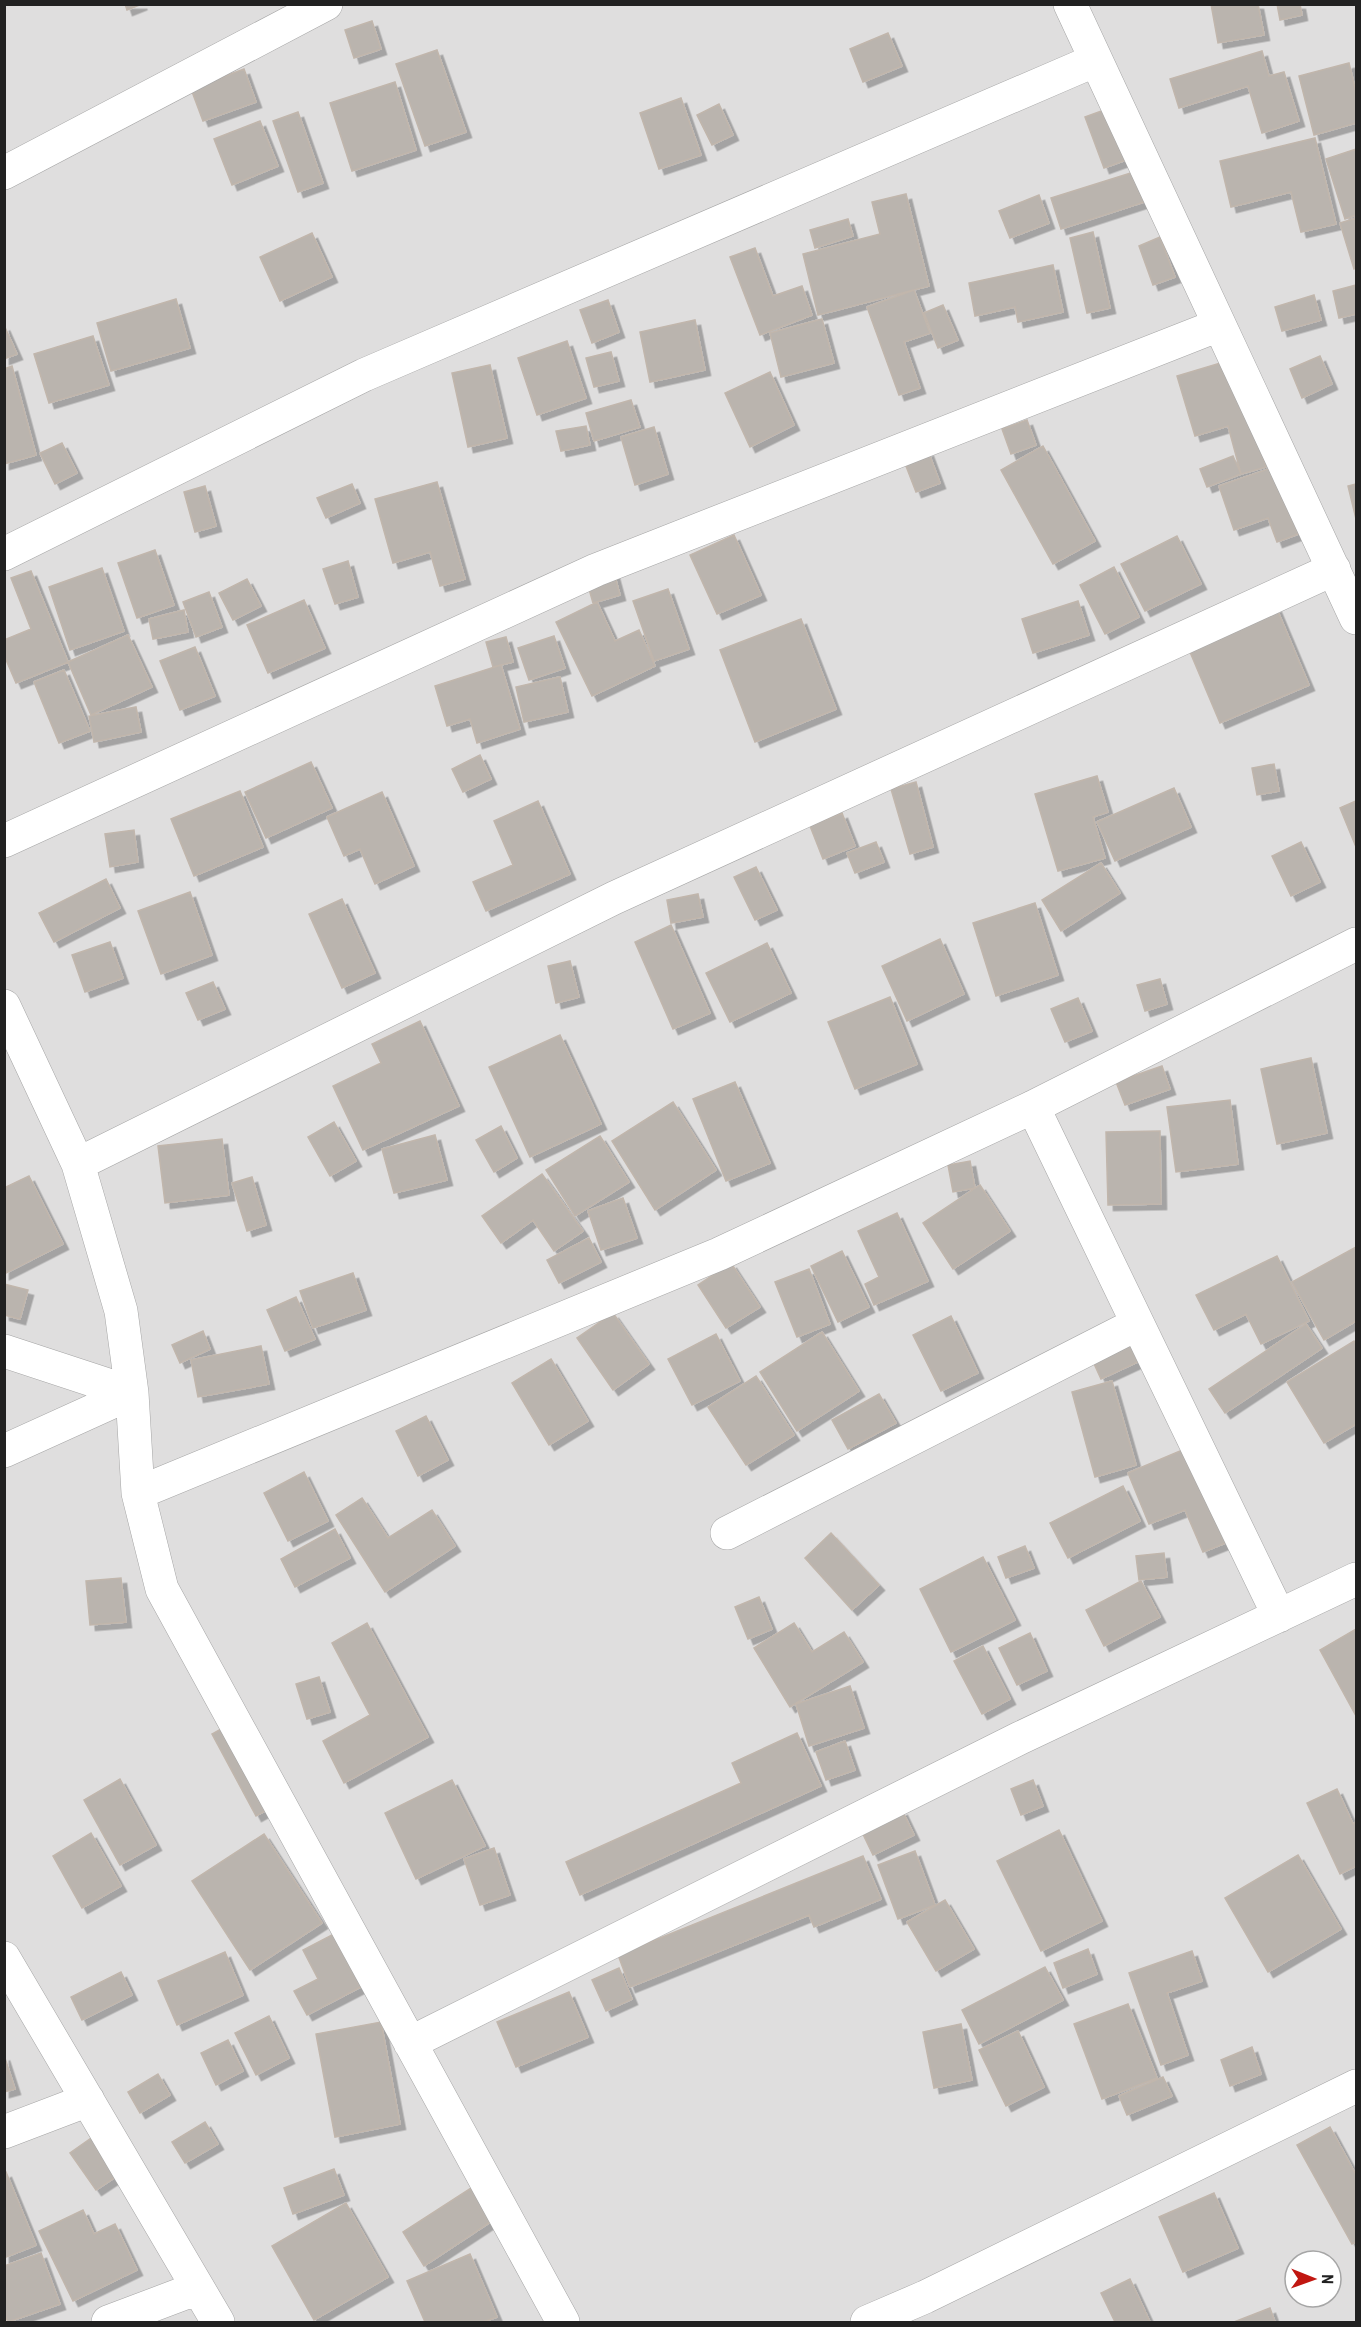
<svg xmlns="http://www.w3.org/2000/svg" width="1361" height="2327" font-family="'Roboto Condensed',sans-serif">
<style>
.residential{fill:#dfdede;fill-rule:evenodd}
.building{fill:#bab4ae;stroke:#c1b6ac;stroke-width:1.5;filter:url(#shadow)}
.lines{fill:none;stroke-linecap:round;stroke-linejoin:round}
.minor-casing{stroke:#a5a5a5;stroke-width:34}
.minor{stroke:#fff;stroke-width:33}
</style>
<defs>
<filter id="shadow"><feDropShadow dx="5.5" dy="5.5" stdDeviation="0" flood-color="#0004"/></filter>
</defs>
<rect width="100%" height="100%" fill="#f1eee9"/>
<!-- residential -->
<path class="residential" d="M 5,5 L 1356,5 L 1356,2322 L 5,2322 ZM 1295,2261 L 1331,2261 L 1331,2297 L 1295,2297 Z"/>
<!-- building -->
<path class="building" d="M 125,4 L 142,4 L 127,10 Z
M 1211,4 L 1258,4 L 1264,35 L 1218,43 Z
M 1277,4 L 1300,4 L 1302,15 L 1280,20 Z
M 372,21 L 381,49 L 354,58 L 345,30 Z
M 888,33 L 902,66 L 863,82 L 850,49 Z
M 437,50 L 466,132 L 425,146 L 396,64 Z
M 1262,51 L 1269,76 L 1284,72 L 1299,121 L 1262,133 L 1248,86 L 1179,108 L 1170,79 Z
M 1349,63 L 1356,92 L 1356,123 L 1314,135 L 1299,76 Z
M 244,69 L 256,102 L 203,121 L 191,89 Z
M 395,82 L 416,150 L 352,171 L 330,103 Z
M 681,98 L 701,155 L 659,169 L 640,113 Z
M 719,104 L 733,135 L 712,145 L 697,115 Z
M 1107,109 L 1126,160 L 1104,168 L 1085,117 Z
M 298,112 L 323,183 L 298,192 L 273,121 Z
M 260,121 L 278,166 L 232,185 L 214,139 Z
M 1315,138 L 1336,224 L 1301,232 L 1291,192 L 1231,207 L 1220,161 Z
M 1356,149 L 1356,215 L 1345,219 L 1326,159 Z
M 1134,172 L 1144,202 L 1061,229 L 1051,198 Z
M 906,194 L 929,286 L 818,315 L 803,254 L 880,234 L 872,202 Z
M 1039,195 L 1049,223 L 1010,238 L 999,211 Z
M 1356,218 L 1356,268 L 1354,269 L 1340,223 Z
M 848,219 L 853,236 L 815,248 L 810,230 Z
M 1093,232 L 1110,308 L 1087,313 L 1070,238 Z
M 312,233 L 332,277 L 280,301 L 260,257 Z
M 1160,237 L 1175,277 L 1153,285 L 1139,246 Z
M 755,248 L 773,296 L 802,286 L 812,315 L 760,335 L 730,257 Z
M 1053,265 L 1063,312 L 1018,322 L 1015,307 L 975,316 L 969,283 Z
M 1356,285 L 1356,314 L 1339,318 L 1333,291 Z
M 914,290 L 930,333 L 904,342 L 920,388 L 899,395 L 867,307 Z
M 1314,295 L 1321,320 L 1282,331 L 1275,307 Z
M 176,299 L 190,348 L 111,371 L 97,323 Z
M 608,300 L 619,332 L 592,343 L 580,310 Z
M 943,305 L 958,340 L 938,348 L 924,313 Z
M 822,319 L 834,363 L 781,377 L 770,333 Z
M 695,320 L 705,370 L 650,382 L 640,332 Z
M 4,325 L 17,354 L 4,359 Z
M 93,336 L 109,385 L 49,403 L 34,354 Z
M 567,341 L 586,398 L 537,415 L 518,358 Z
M 611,352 L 619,381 L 594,387 L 586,358 Z
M 1320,356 L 1332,384 L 1302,398 L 1290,369 Z
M 1234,359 L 1266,467 L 1241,474 L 1228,426 L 1195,436 L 1177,376 Z
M 490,365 L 507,438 L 468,447 L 452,373 Z
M 12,366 L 36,455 L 4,464 L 4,369 Z
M 770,372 L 794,425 L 750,447 L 725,393 Z
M 631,400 L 640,427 L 594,441 L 586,413 Z
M 1027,420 L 1036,445 L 1011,454 L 1002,429 Z
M 586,426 L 590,445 L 561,451 L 556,431 Z
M 654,427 L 668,474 L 635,485 L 621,437 Z
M 62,443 L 77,473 L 55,484 L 40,453 Z
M 1043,446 L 1095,541 L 1053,564 L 1001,470 Z
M 928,451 L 940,483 L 916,492 L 904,461 Z
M 1233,456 L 1241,474 L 1207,487 L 1200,469 Z
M 1277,466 L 1301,533 L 1277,542 L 1268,518 L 1234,530 L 1219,486 Z
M 437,482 L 465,579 L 440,586 L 430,552 L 393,563 L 375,499 Z
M 352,484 L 360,503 L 326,518 L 317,498 Z
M 1356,484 L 1356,519 L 1348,486 Z
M 205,486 L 216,526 L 195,532 L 184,492 Z
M 734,535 L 761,595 L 717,614 L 690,555 Z
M 1177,536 L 1201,584 L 1145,611 L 1121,564 Z
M 155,550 L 174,605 L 137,618 L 118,563 Z
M 348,561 L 358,597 L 335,604 L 323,569 Z
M 1114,567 L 1139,617 L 1105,634 L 1080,585 Z
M 102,568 L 124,631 L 70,650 L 49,587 Z
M 31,571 L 68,662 L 16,683 L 4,655 L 4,640 L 31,629 L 11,578 Z
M 614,573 L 620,595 L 593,603 L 587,582 Z
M 247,579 L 261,606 L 233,620 L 219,593 Z
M 668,589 L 689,649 L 654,661 L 633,601 Z
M 209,592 L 222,627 L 196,637 L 183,602 Z
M 304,600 L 325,648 L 268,673 L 247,625 Z
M 1078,601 L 1089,635 L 1033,653 L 1022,619 Z
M 597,602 L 615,641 L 639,630 L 655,666 L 592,696 L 556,622 Z
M 1276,607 L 1309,685 L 1220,723 L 1187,645 Z
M 184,610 L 188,632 L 153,639 L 149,619 Z
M 801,619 L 836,709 L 755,742 L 720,650 Z
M 128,635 L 152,687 L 91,715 L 68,662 Z
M 554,636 L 565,668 L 529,680 L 518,648 Z
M 506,637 L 513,662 L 493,667 L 486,642 Z
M 195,647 L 215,696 L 180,710 L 160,661 Z
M 501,665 L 520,729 L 477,743 L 470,719 L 447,726 L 435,686 Z
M 64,670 L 90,731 L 59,743 L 34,682 Z
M 560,677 L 568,712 L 524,722 L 516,687 Z
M 136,707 L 141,732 L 94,742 L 89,716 Z
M 480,755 L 491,779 L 463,792 L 452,769 Z
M 311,762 L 332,808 L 266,838 L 245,792 Z
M 1274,764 L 1279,791 L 1257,795 L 1252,768 Z
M 1097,776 L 1108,812 L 1093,817 L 1105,858 L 1058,871 L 1035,794 Z
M 916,782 L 933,847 L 910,854 L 891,789 Z
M 1174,788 L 1191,827 L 1115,861 L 1097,822 Z
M 240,791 L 263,847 L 194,876 L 171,819 Z
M 382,792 L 414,866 L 375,884 L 360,849 L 344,856 L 327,817 Z
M 538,801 L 570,874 L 486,911 L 473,882 L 513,865 L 494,821 Z
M 1356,801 L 1356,847 L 1340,808 Z
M 842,813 L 855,846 L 823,859 L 810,826 Z
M 134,830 L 138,862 L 110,867 L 105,834 Z
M 876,842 L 884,862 L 855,873 L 847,853 Z
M 1301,842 L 1320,882 L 1291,896 L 1272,856 Z
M 1101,863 L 1120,893 L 1061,931 L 1042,900 Z
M 756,867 L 777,910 L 755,920 L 734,877 Z
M 106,879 L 120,908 L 54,942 L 39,913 Z
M 190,892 L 212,955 L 161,974 L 138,911 Z
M 698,894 L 703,917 L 671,923 L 667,900 Z
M 342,899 L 375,973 L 342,988 L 309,914 Z
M 1035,903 L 1058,975 L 996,996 L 973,923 Z
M 671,925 L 710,1013 L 673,1029 L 635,942 Z
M 940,939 L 964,994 L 907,1021 L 882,966 Z
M 110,942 L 123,978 L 85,992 L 72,955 Z
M 767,943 L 791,993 L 730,1022 L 706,973 Z
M 570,961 L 579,997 L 556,1003 L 548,966 Z
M 1160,979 L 1167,1004 L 1145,1011 L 1137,985 Z
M 213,982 L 225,1009 L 198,1020 L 186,993 Z
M 890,997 L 917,1064 L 855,1089 L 828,1022 Z
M 1078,998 L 1092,1031 L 1065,1042 L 1051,1009 Z
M 420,1021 L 459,1106 L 363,1150 L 333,1086 L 381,1063 L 372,1044 Z
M 560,1035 L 601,1124 L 530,1157 L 489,1067 Z
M 1311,1058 L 1327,1133 L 1277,1144 L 1261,1069 Z
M 1162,1066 L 1170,1089 L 1125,1105 L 1116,1082 Z
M 735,1082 L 770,1163 L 726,1181 L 693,1099 Z
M 1230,1100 L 1238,1164 L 1176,1172 L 1167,1107 Z
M 673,1102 L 716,1170 L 655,1210 L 612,1141 Z
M 334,1122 L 356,1161 L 330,1176 L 308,1137 Z
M 501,1126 L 517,1158 L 494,1172 L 476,1140 Z
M 1160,1131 L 1161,1204 L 1108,1205 L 1106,1132 Z
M 435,1135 L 447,1180 L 394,1193 L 382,1149 Z
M 600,1136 L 629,1182 L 575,1216 L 546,1170 Z
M 222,1139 L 229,1195 L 165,1203 L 158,1146 Z
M 970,1161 L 975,1188 L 953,1192 L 948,1165 Z
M 542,1174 L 583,1231 L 554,1251 L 533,1220 L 501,1243 L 482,1216 Z
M 29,1176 L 63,1244 L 4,1274 L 4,1188 Z
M 252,1177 L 266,1225 L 247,1231 L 232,1183 Z
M 980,1185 L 1010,1231 L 953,1269 L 923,1223 Z
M 623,1198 L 637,1238 L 601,1250 L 588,1211 Z
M 897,1213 L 928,1281 L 874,1305 L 865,1284 L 879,1277 L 858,1231 Z
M 589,1238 L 601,1262 L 559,1283 L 547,1260 Z
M 1356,1247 L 1356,1321 L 1324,1340 L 1292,1282 Z
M 842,1251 L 869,1307 L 838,1322 L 811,1266 Z
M 1277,1256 L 1309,1321 L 1261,1344 L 1246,1314 L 1214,1330 L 1196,1295 Z
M 731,1263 L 760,1307 L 726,1328 L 698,1285 Z
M 809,1269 L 830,1324 L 797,1337 L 775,1282 Z
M 353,1273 L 366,1310 L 313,1328 L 300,1291 Z
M 4,1284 L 28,1290 L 20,1319 L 4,1315 Z
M 296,1297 L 315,1339 L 285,1351 L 267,1310 Z
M 613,1313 L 649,1364 L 613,1390 L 577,1338 Z
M 951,1316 L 978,1373 L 941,1391 L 913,1335 Z
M 1306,1324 L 1322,1348 L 1225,1413 L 1209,1389 Z
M 203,1331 L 210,1349 L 180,1363 L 172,1345 Z
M 822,1332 L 859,1391 L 797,1431 L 760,1372 Z
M 716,1334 L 740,1381 L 692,1405 L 668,1359 Z
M 1130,1339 L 1140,1361 L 1101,1379 L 1091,1357 Z
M 1354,1341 L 1356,1345 L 1356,1424 L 1324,1443 L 1287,1382 Z
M 261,1346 L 269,1384 L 198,1397 L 191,1360 Z
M 551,1359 L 588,1421 L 549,1445 L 512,1383 Z
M 756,1376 L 794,1435 L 746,1465 L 708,1407 Z
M 1112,1381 L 1136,1465 L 1095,1477 L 1072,1392 Z
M 879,1394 L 896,1423 L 848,1449 L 832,1420 Z
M 426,1416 L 448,1460 L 418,1476 L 396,1431 Z
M 1199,1443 L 1238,1538 L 1203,1552 L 1185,1510 L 1149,1524 L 1128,1473 Z
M 304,1472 L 328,1521 L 288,1541 L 264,1493 Z
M 1123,1486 L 1140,1521 L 1068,1558 L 1050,1523 Z
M 362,1498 L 388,1538 L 432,1510 L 455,1546 L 385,1592 L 336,1515 Z
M 335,1529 L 350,1558 L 295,1587 L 281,1559 Z
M 831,1533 L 879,1585 L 852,1610 L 805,1558 Z
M 1025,1546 L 1034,1568 L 1006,1578 L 998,1557 Z
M 1164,1553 L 1167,1577 L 1139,1580 L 1136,1556 Z
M 983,1557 L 1015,1620 L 951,1652 L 920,1589 Z
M 121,1578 L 126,1622 L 90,1625 L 86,1581 Z
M 1141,1581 L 1160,1617 L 1104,1646 L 1086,1610 Z
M 759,1597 L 772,1629 L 748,1639 L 735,1607 Z
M 367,1623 L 428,1737 L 344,1783 L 323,1741 L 370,1715 L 332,1643 Z
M 794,1623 L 812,1652 L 844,1632 L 863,1662 L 790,1707 L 754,1648 Z
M 1356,1629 L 1356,1716 L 1320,1650 Z
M 1030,1633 L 1047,1671 L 1017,1685 L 999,1648 Z
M 983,1646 L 1010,1699 L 982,1714 L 954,1661 Z
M 319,1677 L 330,1712 L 307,1719 L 296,1684 Z
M 850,1686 L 864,1728 L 809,1746 L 796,1704 Z
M 239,1719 L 283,1801 L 256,1816 L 212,1734 Z
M 797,1733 L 821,1786 L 580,1895 L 566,1862 L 741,1783 L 732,1763 Z
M 845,1741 L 855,1770 L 826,1780 L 816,1752 Z
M 120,1779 L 156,1845 L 120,1865 L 84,1800 Z
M 452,1780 L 485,1846 L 416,1879 L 385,1813 Z
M 1033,1780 L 1043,1806 L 1021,1815 L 1011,1789 Z
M 1337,1789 L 1353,1824 L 1356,1822 L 1356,1866 L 1340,1874 L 1307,1803 Z
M 902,1810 L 914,1835 L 873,1855 L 861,1830 Z
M 1059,1830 L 1102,1921 L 1041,1951 L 997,1861 Z
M 91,1833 L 121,1886 L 82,1908 L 53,1856 Z
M 264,1834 L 322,1923 L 250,1970 L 192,1881 Z
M 494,1848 L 510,1895 L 480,1905 L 464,1859 Z
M 915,1851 L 935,1905 L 898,1919 L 878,1865 Z
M 1298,1855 L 1341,1929 L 1268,1972 L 1225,1898 Z
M 863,1856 L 881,1899 L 814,1927 L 809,1915 L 630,1987 L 618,1955 Z
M 945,1900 L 974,1949 L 936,1971 L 907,1922 Z
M 355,1923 L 382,1976 L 307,2015 L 294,1991 L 318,1979 L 303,1950 Z
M 1088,1949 L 1097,1974 L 1063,1988 L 1054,1963 Z
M 1192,1951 L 1202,1981 L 1167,1993 L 1188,2055 L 1161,2065 L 1129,1973 Z
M 225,1952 L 243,1995 L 177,2025 L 158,1981 Z
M 1045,1967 L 1063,2000 L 979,2044 L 962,2010 Z
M 619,1968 L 632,1999 L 606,2011 L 592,1980 Z
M 121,1972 L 132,1995 L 82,2020 L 71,1997 Z
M 569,1992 L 588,2037 L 516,2067 L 497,2022 Z
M 1128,2004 L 1157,2078 L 1102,2099 L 1074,2024 Z
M 269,2016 L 289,2058 L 256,2075 L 235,2033 Z
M 381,2022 L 400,2124 L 335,2137 L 316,2034 Z
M 961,2024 L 972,2080 L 934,2088 L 923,2032 Z
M 1018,2031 L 1044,2087 L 1006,2106 L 979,2050 Z
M 228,2040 L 243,2071 L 216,2085 L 201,2053 Z
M 1252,2047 L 1261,2074 L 1230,2086 L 1221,2060 Z
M 4,2055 L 15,2089 L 4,2092 Z
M 158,2074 L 170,2095 L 140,2113 L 128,2092 Z
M 1163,2077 L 1172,2096 L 1127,2115 L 1119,2096 Z
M 205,2122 L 218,2144 L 185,2163 L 172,2142 Z
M 1330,2127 L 1356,2175 L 1356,2242 L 1352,2244 L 1297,2145 Z
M 94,2136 L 120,2174 L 96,2190 L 70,2153 Z
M 334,2169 L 344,2195 L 293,2214 L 284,2188 Z
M 6,2172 L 36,2245 L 4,2258 L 4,2173 Z
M 471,2188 L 492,2221 L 424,2266 L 403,2232 Z
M 1214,2193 L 1238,2248 L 1183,2272 L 1159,2217 Z
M 346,2203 L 388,2277 L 314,2320 L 272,2246 Z
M 83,2210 L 94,2234 L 115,2224 L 137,2270 L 73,2301 L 39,2231 Z
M 41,2253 L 60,2304 L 8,2322 L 4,2313 L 4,2266 Z
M 470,2254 L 497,2317 L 483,2322 L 425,2322 L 407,2281 Z
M 1130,2279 L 1150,2322 L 1115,2322 L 1101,2293 Z
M 1270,2308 L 1275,2322 L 1234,2322 Z"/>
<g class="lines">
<!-- minor casing -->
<g class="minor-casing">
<path id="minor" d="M 1070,4 L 1356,618
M 4,173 L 326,4
M 4,554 L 364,375 L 1096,60
M 4,841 L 596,570 L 1219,325
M 4,1006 L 78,1164 L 121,1311 L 132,1393 L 138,1493 L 162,1589 L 563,2322
M 1033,1107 L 1279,1616
M 78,1164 L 614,898 L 1334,569
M 4,1351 L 132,1393
M 4,1451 L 132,1393
M 138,1493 L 719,1254 L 1033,1107 L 1356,944
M 727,1533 L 1137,1324
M 4,1958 L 218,2322
M 410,2043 L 1020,1738 L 1356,1579
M 4,2132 L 88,2100
M 108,2322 L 198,2288
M 867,2322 L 925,2297 L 1356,2086"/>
</g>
<!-- minor -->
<use href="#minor" class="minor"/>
</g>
<!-- border -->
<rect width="1361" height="2327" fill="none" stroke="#212121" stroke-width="12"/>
<!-- north arrow -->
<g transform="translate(1313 2279) rotate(91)"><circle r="28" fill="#ffffff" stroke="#a6a6a6" stroke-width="1.5"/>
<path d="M0-4.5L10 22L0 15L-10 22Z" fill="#c11711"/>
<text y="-9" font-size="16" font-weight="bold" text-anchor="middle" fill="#212121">N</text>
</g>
</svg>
